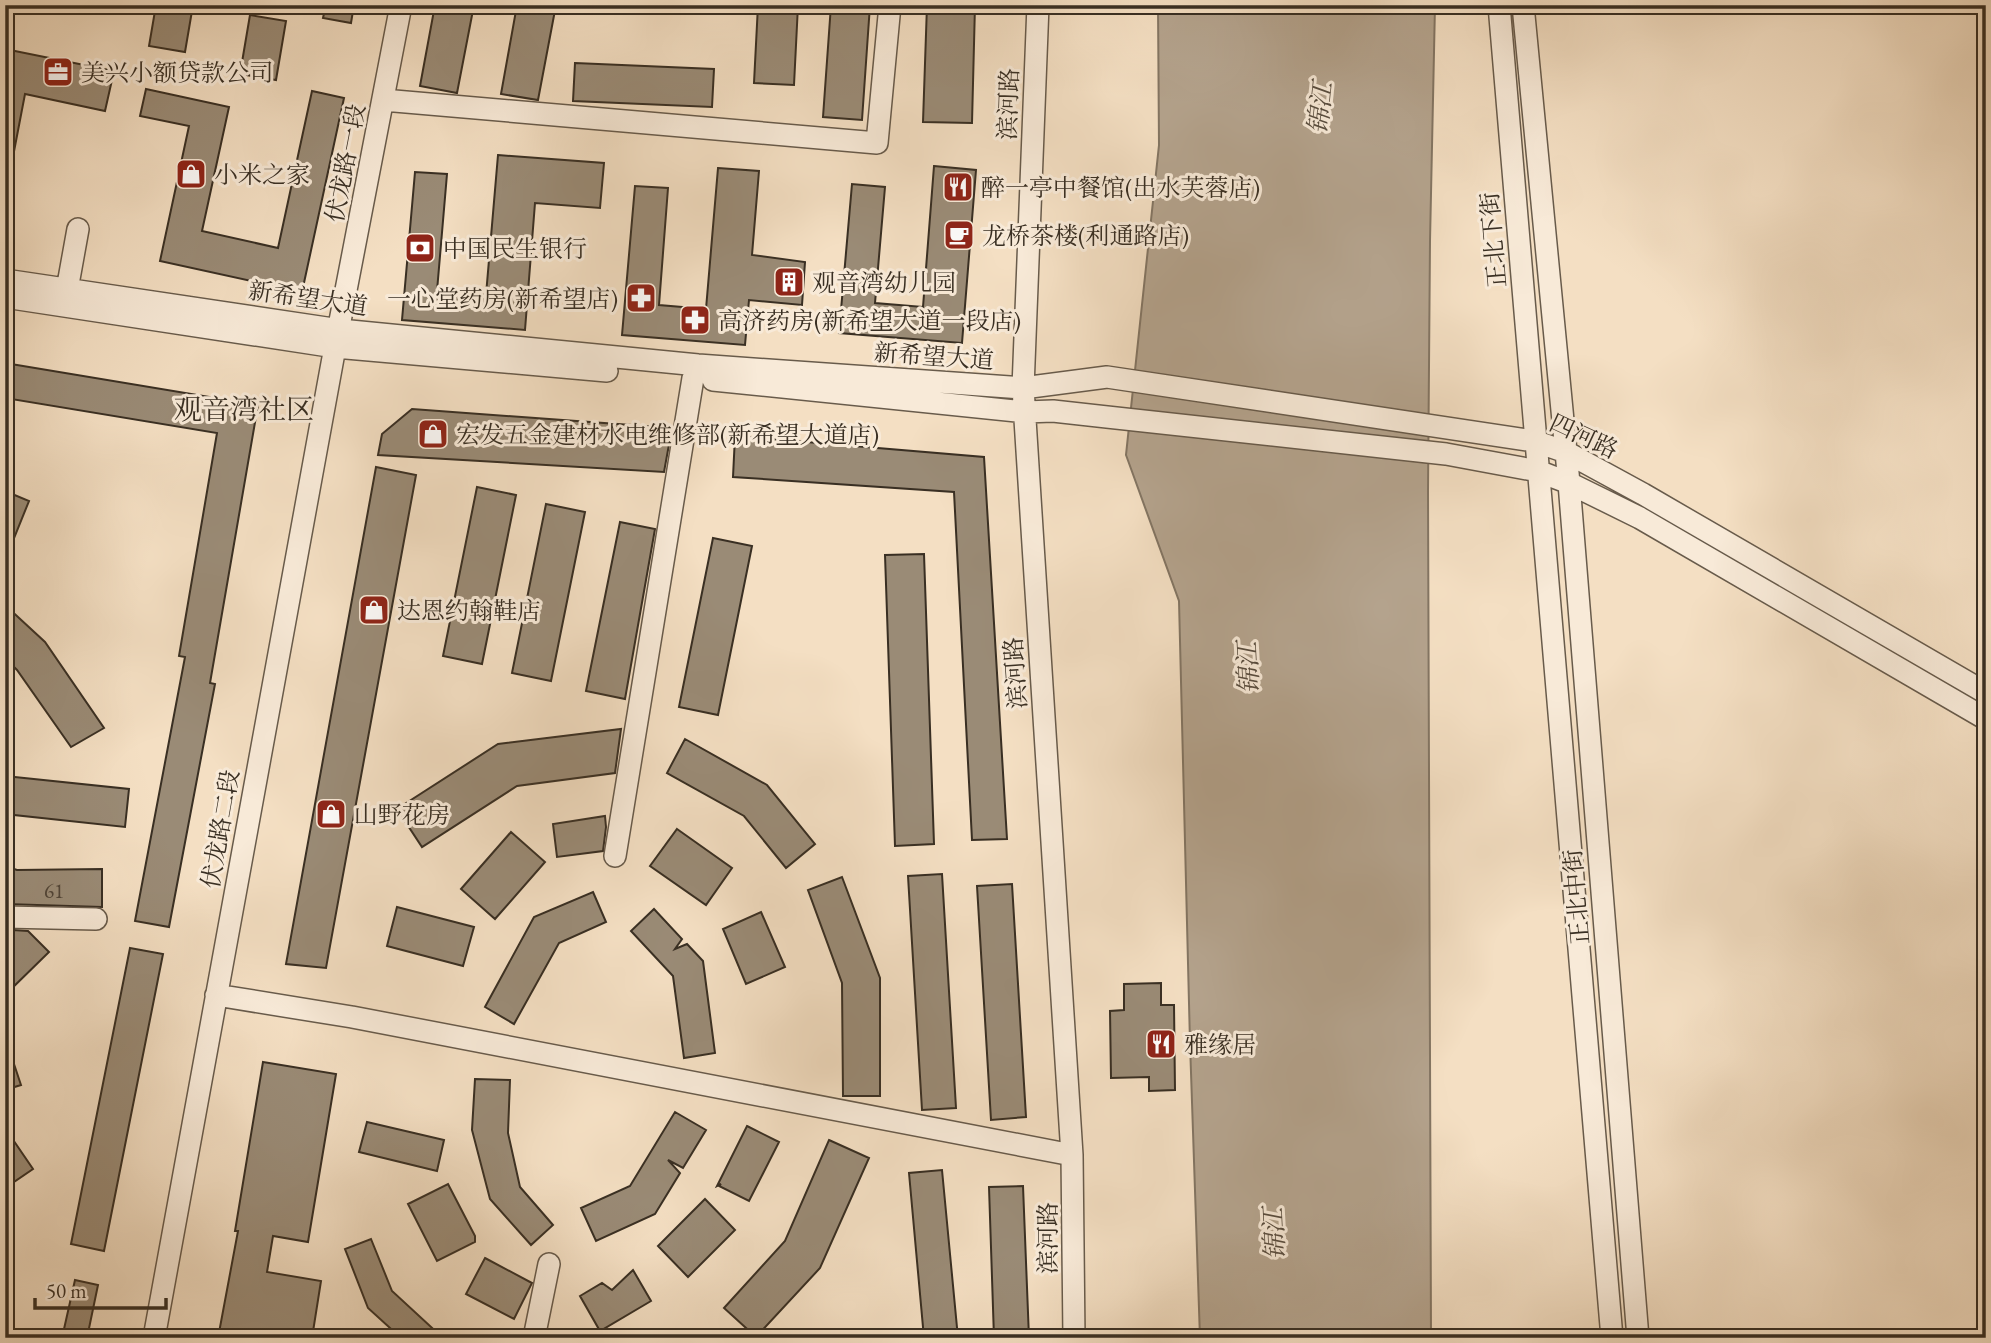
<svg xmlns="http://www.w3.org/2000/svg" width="1991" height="1343" font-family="'EB Garamond','Noto Serif SC',serif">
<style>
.water{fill:#b4a38d;stroke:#837563;stroke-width:2}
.building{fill:#9a8b76;stroke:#392f23;stroke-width:2}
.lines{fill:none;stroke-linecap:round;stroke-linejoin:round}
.minor-casing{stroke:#685b4b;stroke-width:24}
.minor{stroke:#f8ead8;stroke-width:21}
.labels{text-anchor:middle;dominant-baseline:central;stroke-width:6;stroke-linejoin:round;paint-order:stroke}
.number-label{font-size:21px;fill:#514638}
.poi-label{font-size:24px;fill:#392f23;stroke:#f8ead8;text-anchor:start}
.street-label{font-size:24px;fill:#392f23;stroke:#f8ead8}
.water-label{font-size:26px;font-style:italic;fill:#584c3e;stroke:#f8ead8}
.quarter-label{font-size:28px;fill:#392f23;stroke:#f8ead8}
</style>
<rect width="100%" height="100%" fill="#f4dfc3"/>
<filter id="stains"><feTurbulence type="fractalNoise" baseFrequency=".00286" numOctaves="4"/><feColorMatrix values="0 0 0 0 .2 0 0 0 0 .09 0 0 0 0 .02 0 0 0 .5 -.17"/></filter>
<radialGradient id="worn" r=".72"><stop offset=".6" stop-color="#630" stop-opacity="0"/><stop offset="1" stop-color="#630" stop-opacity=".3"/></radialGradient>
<!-- water -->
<path class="water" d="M 1158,5 L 1435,5 L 1430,241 L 1428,492 L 1431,1338 L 1200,1338 L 1190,1043 L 1179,601 L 1126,455 L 1159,145 Z"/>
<!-- building -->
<path class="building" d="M 156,5 L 193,5 L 185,52 L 149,46 Z
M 326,5 L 354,5 L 351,23 L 323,18 Z
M 435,5 L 474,5 L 457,93 L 420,86 Z
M 517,5 L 556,5 L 538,100 L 501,94 Z
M 758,5 L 798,5 L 794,85 L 754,83 Z
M 831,5 L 870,5 L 862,120 L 823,117 Z
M 927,5 L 975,5 L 972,123 L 923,122 Z
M 250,15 L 286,21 L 276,80 L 240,74 Z
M 5,49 L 114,71 L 105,111 L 25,94 L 12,162 L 5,161 Z
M 575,63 L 714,69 L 712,107 L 573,101 Z
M 146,89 L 229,107 L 202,231 L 278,248 L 312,91 L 344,98 L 302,292 L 160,261 L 189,126 L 140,116 Z
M 498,155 L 604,163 L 600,208 L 535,203 L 525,330 L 402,320 L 415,172 L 447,174 L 437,291 L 486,295 Z
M 934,166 L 976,170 L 962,343 L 839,333 L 852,184 L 885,187 L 875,303 L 923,307 Z
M 718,168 L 759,171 L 752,255 L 805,262 L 802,305 L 749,300 L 745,345 L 622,335 L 635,186 L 668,188 L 659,305 L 706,309 Z
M 5,363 L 258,405 L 210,683 L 215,684 L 169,927 L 135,921 L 185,657 L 179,656 L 217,433 L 5,398 Z
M 412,409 L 672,428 L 664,472 L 378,455 L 382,434 Z
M 735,436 L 984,457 L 1007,839 L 972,840 L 954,492 L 733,477 Z
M 376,467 L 416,475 L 326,968 L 286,964 Z
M 477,487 L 516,495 L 482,664 L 443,656 Z
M 5,491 L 29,501 L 6,558 L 5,558 Z
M 546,504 L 585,512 L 551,681 L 512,673 Z
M 620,522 L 655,529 L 625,699 L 586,691 Z
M 713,538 L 752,546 L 718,715 L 679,707 Z
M 924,554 L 934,844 L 895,846 L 885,555 Z
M 5,605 L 45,642 L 104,728 L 71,747 L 17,670 L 5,658 Z
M 621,729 L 615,773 L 517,786 L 422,847 L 397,809 L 498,744 Z
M 685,739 L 767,785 L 815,844 L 786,868 L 744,816 L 667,773 Z
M 5,776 L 129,789 L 125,827 L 5,814 Z
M 605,816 L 606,827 L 603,851 L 557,857 L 553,824 Z
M 677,829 L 732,868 L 706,905 L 650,866 Z
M 511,832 L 545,862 L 495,919 L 461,889 Z
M 5,866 L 17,870 L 102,869 L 102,907 L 5,904 Z
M 942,874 L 956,1108 L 922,1110 L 908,876 Z
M 842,877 L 880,978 L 880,1096 L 843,1096 L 842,983 L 808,890 Z
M 1012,884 L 1026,1117 L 991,1120 L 977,886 Z
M 593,892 L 606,922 L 559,943 L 514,1024 L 485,1007 L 534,917 Z
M 397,907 L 474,927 L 463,966 L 387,946 Z
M 654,909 L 682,939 L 675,949 L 687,944 L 703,961 L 715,1053 L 684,1058 L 673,976 L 631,931 Z
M 761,912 L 785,967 L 746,984 L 723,929 Z
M 13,930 L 28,931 L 49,952 L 5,995 L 5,938 Z
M 130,948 L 163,954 L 104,1251 L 71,1244 Z
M 1161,983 L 1161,1005 L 1174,1005 L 1175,1090 L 1149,1091 L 1149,1077 L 1111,1078 L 1110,1011 L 1124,1010 L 1124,984 Z
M 8,1046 L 21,1085 L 5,1090 L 5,1047 Z
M 263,1062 L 336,1074 L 308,1242 L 273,1236 L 267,1272 L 321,1281 L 312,1338 L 218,1338 L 238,1231 L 235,1231 Z
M 475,1079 L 510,1080 L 508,1133 L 520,1187 L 553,1225 L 531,1245 L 490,1199 L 472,1130 Z
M 675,1112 L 706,1130 L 683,1168 L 668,1160 L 680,1173 L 655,1214 L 596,1241 L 581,1208 L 630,1186 Z
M 367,1122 L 444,1140 L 437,1171 L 359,1152 Z
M 747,1126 L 779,1142 L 749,1201 L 719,1186 L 721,1184 L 717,1186 Z
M 5,1128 L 33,1169 L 5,1188 Z
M 829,1140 L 869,1158 L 820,1268 L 756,1337 L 724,1308 L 785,1241 Z
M 942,1170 L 958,1338 L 924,1338 L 909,1173 Z
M 448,1184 L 475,1236 L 475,1242 L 437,1261 L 408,1204 Z
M 1023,1186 L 1029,1338 L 994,1338 L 989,1187 Z
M 705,1199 L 735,1230 L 688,1277 L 658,1246 Z
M 371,1239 L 392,1291 L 443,1338 L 401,1338 L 368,1308 L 345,1249 Z
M 485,1258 L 532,1283 L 514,1319 L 466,1294 Z
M 633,1270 L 651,1301 L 600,1331 L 580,1296 L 602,1283 L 612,1290 Z
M 75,1280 L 98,1285 L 87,1338 L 62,1338 Z"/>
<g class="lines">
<!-- minor casing -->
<g class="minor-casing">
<path id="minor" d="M 1038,5 L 1023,388 L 1072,1155 L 1074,1338
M 1499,5 L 1612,1338
M 1523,5 L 1569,483 L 1638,1338
M 383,100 L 877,143 L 890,5
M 5,280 L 340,330 L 698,365 L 1023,388 L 1107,377 L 1534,441 L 1566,452 L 1643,494 L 1986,693
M 67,290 L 78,229
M 5,297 L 335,347 L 607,371
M 713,380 L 1025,412 L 1053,411 L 1107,417 L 1446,454 L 1538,471 L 1569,483 L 1640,518 L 1986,719
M 615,856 L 693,378
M 5,917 L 96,919
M 216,995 L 352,1017 L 1072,1155
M 154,1338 L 335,347 L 401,5
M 534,1338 L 549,1264"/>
</g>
<!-- minor -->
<use href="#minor" class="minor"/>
</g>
<!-- icons -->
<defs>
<g id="office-square" transform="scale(1.575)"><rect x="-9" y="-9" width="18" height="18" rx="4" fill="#8f2418" stroke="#f8ead8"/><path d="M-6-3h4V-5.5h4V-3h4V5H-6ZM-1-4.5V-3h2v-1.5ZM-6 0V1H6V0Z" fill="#fff"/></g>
<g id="shop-square" transform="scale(1.575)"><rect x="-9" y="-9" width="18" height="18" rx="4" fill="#8f2418" stroke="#f8ead8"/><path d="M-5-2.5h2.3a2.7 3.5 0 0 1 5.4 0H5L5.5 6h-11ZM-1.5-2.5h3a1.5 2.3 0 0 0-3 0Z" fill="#fff"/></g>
<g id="restaurant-square" transform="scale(1.575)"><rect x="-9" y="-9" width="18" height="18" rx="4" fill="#8f2418" stroke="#f8ead8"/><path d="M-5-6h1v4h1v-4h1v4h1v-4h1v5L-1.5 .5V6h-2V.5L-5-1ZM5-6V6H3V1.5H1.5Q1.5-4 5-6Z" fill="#fff"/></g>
<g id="cafe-square" transform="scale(1.575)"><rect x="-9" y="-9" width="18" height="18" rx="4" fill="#8f2418" stroke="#f8ead8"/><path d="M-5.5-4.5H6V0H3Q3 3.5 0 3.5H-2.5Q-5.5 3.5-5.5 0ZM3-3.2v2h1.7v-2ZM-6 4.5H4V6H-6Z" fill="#fff"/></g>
<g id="bank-square" transform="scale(1.575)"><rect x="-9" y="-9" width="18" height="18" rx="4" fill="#8f2418" stroke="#f8ead8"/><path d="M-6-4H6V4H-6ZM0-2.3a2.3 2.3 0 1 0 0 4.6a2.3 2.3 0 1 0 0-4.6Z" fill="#fff"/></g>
<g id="building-square" transform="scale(1.575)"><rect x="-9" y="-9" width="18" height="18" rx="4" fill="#8f2418" stroke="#f8ead8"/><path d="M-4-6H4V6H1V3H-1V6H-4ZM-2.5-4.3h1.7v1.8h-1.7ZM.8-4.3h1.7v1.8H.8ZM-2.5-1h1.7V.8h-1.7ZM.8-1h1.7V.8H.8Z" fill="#fff"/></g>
<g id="pharmacy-square" transform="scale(1.575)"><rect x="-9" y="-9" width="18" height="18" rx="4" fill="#8f2418" stroke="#f8ead8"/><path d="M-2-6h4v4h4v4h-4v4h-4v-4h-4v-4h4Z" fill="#fff"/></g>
</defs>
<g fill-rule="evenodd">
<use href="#office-square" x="58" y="72"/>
<use href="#shop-square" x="191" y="174"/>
<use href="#restaurant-square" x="958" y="187"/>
<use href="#cafe-square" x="959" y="235"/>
<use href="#bank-square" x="420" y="248"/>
<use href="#building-square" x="789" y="282"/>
<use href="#pharmacy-square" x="641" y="298"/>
<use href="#pharmacy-square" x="695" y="320"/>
<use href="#shop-square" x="433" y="434"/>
<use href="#shop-square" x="374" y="610"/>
<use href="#shop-square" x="331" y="814"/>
<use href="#restaurant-square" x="1161" y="1044"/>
</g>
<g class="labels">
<!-- number labels -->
<g class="number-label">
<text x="54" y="890">61</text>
</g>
<!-- poi labels -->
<g class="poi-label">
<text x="81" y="72">美兴小额贷款公司</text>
<text x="214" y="174">小米之家</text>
<text x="981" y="187">醉一亭中餐馆(出水芙蓉店)</text>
<text x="982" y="235">龙桥茶楼(利通路店)</text>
<text x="443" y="248">中国民生银行</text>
<text x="812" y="282">观音湾幼儿园</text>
<text x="618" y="298" text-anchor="end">一心堂药房(新希望店)</text>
<text x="718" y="320">高济药房(新希望大道一段店)</text>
<text x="456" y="434">宏发五金建材水电维修部(新希望大道店)</text>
<text x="397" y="610">达恩约翰鞋店</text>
<text x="354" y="814">山野花房</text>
<text x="1184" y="1044">雅缘居</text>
</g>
<!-- street labels -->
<g class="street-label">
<text transform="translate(1008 104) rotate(-88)">滨河路</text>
<text transform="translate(345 163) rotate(-79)">伏龙路一段</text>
<text transform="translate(1493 240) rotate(-95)">正北下街</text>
<text transform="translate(308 298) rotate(8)">新希望大道</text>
<text transform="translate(934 356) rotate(4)">新希望大道</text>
<text transform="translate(1584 436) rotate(25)">四河路</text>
<text transform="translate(1015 673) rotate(-94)">滨河路</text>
<text transform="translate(220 829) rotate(-80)">伏龙路二段</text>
<text transform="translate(1576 897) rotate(-95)">正北中街</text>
<text transform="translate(1047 1238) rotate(-90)">滨河路</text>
</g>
<!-- water labels -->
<g class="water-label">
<text transform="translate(1320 108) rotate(-84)">锦江</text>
<text transform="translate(1248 668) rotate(-93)">锦江</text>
<text transform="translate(1274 1234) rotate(-93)">锦江</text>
</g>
<!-- quarter labels -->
<g class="quarter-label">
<text x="244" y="409">观音湾社区</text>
</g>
</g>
<!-- margin -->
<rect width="1991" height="1343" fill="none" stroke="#f4dfc3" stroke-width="28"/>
<rect x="7" y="7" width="1977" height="1329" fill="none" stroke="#392f23" stroke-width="3.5"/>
<rect x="14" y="14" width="1963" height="1315" fill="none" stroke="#392f23" stroke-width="2"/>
<!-- scale -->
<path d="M35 1298v10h131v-10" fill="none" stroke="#392f23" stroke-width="3.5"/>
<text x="46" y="1298" font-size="21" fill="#392f23" stroke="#f8ead8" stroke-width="5" paint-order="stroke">50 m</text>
<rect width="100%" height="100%" filter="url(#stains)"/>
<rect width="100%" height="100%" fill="url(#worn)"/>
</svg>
